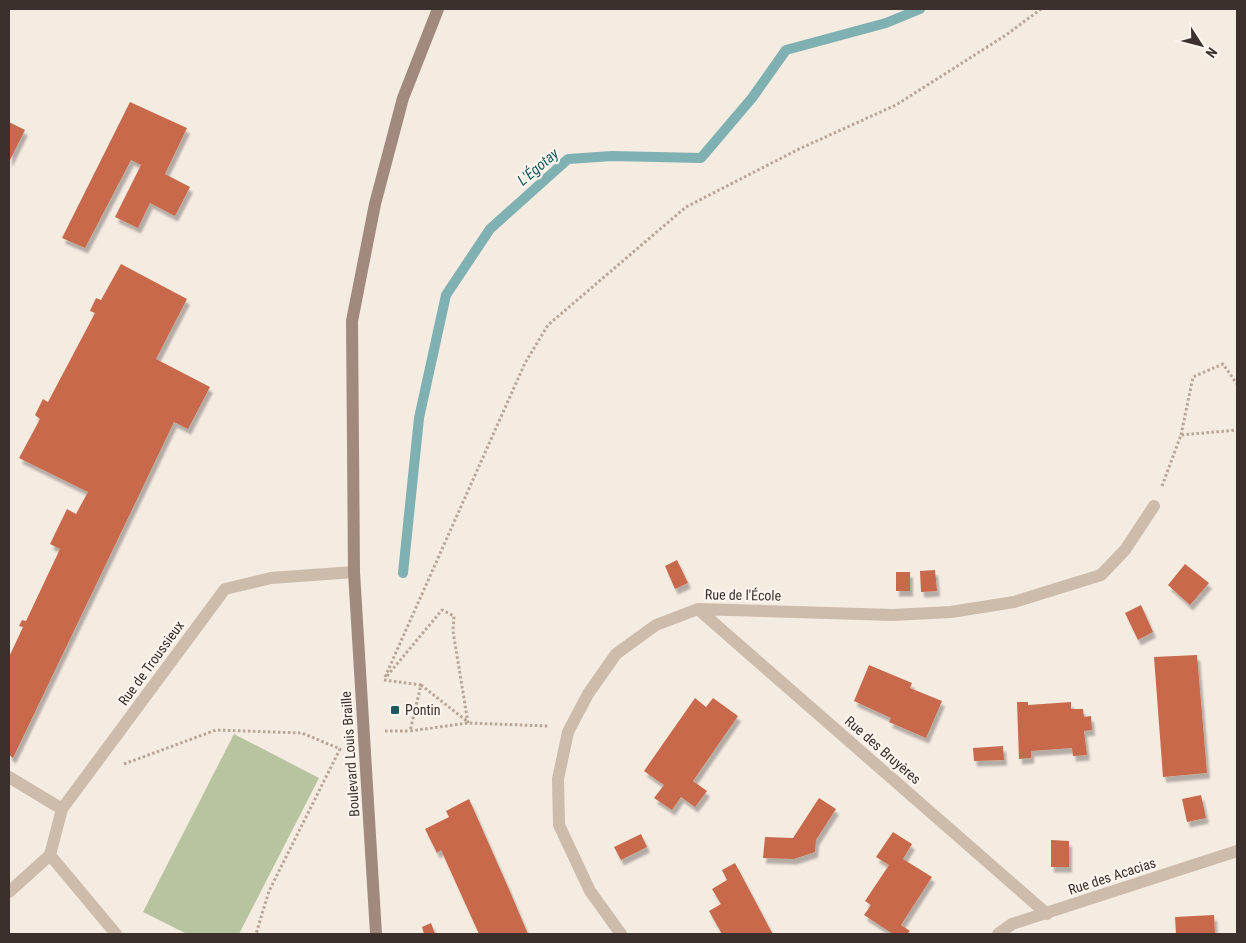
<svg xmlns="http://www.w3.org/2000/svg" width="1246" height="943" font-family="'Roboto Condensed',sans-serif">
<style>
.green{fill:#b8c4a0}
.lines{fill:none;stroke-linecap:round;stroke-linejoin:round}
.stream{stroke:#7fb0b2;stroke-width:10}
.building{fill:#c8694b;filter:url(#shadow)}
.path{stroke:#b9a596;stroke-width:3;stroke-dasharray:2.5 2.5;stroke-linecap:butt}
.minor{stroke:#cdbbac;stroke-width:12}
.secondary{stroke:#a18a7d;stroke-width:12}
.poi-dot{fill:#1f5a5e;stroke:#fbf5ee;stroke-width:2}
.labels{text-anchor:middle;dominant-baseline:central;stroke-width:4.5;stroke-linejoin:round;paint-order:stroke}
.street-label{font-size:14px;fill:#3b302b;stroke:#fbf5ee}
.poi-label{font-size:14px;fill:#3b302b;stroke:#fbf5ee;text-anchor:start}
.water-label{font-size:15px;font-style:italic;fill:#1f5a5e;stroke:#fbf5ee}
</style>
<defs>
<filter id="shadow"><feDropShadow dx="3" dy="5.5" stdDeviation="1" flood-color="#0004"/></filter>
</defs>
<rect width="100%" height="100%" fill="#f4ebe1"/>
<!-- green -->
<path class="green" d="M 234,734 L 319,778 L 239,934 L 187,934 L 143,912 Z"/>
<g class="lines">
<!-- stream -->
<path class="stream" d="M 403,573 L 419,418 L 446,295 L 490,229 L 568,159 L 612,156 L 701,158 L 752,98 L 786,50 L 886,23 L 920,9"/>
</g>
<!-- building -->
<path class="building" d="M 130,102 L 187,128 L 165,174 L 190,187 L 175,216 L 150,203 L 138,228 L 115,217 L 141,165 L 131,160 L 85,248 L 62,238 Z
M 9,122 L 25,130 L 9,162 Z
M 121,264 L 187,299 L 156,359 L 210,387 L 188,429 L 174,422 L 13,758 L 9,755 L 9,657 L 23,627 L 19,626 L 22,620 L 26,621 L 60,549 L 50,544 L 67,509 L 76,514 L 88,492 L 19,458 L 40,419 L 35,415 L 43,399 L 48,402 L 95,313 L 90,311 L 96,298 L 101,300 Z
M 677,560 L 688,583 L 675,589 L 665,566 Z
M 1185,564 L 1209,583 L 1190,605 L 1168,585 Z
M 935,570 L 937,591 L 921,592 L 920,571 Z
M 896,572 L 910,572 L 910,591 L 896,591 Z
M 1141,605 L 1153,632 L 1138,640 L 1125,613 Z
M 1197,655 L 1207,773 L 1163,777 L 1154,657 Z
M 869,665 L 912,683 L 910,688 L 942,701 L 926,738 L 889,722 L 891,718 L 854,701 Z
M 695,698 L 706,707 L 713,698 L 738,716 L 693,781 L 707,791 L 695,807 L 681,797 L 672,810 L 654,798 L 664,785 L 644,771 Z
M 1017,702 L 1028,702 L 1028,705 L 1071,702 L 1071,709 L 1083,709 L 1084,717 L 1091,716 L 1092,730 L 1084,731 L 1087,755 L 1073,756 L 1072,748 L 1031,751 L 1031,758 L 1019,759 Z
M 1003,746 L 1004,760 L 974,761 L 973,748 Z
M 1201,795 L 1206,818 L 1187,822 L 1182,799 Z
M 819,798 L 836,809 L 816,840 L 815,852 L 794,859 L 763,858 L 765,837 L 793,838 Z
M 469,799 L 508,887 L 528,934 L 479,934 L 441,850 L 437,853 L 425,829 L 449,817 L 446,811 Z
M 893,832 L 912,844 L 903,859 L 932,877 L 901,925 L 910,931 L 907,934 L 893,934 L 864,915 L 871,905 L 865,901 L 889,865 L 876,857 Z
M 641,834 L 647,847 L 621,860 L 614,847 Z
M 1051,840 L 1069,841 L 1069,867 L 1051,867 Z
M 735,863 L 770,929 L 773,934 L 722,934 L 709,911 L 721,904 L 712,889 L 727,880 L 722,870 Z
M 1214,915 L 1215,934 L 1176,934 L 1175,917 Z
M 431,923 L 435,934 L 424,934 L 422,927 Z"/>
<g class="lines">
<!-- path -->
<path class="path" d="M 1181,435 L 1193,377 L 1223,364 L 1237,384
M 1162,486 L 1181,435 L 1237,430
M 387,676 L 442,610 L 454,616 L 453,631 L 468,723
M 385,677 L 525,363 L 548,325 L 686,207 L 801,148 L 896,105 L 1006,35 L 1041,9
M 384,680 L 421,685 L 410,731 L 468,723 L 548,726
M 421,685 L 468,722
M 385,731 L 410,731
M 124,764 L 216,730 L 302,733 L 340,749 L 269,891 L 256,934"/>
<!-- minor -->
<path class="minor" d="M 698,609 L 1047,914
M 9,777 L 62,809 L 225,589 L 271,578 L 354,572
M 62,809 L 50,855 L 116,934
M 9,892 L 50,855
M 621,934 L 590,891 L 559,825 L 558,779 L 568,732 L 588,694 L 616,654 L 656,625 L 698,609 L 893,615 L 951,612 L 1014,602 L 1101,575 L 1125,550 L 1154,506
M 998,934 L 1012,924 L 1237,851"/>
<!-- secondary -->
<path class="secondary" d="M 376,934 L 354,572 L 352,321 L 375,204 L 403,98 L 438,9"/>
</g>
<!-- markers -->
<rect class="poi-dot" x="390" y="705" width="10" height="10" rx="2.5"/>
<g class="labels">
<!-- street labels -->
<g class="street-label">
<text transform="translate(743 595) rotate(1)">Rue de l'École</text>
<text transform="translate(151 663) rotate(-54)">Rue de Troussieux</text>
<text transform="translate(883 750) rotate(41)">Rue des Bruyères</text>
<text transform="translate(350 754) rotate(-94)">Boulevard Louis Braille</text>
<text transform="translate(1112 876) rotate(-18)">Rue des Acacias</text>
</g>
<!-- poi labels -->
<g class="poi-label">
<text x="405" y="710">Pontin</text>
</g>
<!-- water labels -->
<g class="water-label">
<text transform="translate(538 167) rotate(-40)">L'Égotay</text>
</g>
</g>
<!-- border -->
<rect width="1246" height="943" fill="none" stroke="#3b302b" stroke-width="20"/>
<!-- north arrow -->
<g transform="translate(1201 45) rotate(126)" stroke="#fbf5ee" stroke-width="4" paint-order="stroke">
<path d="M0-4L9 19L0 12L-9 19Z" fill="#3b302b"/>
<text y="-8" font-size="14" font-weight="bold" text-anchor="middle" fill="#3b302b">N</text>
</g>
</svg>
